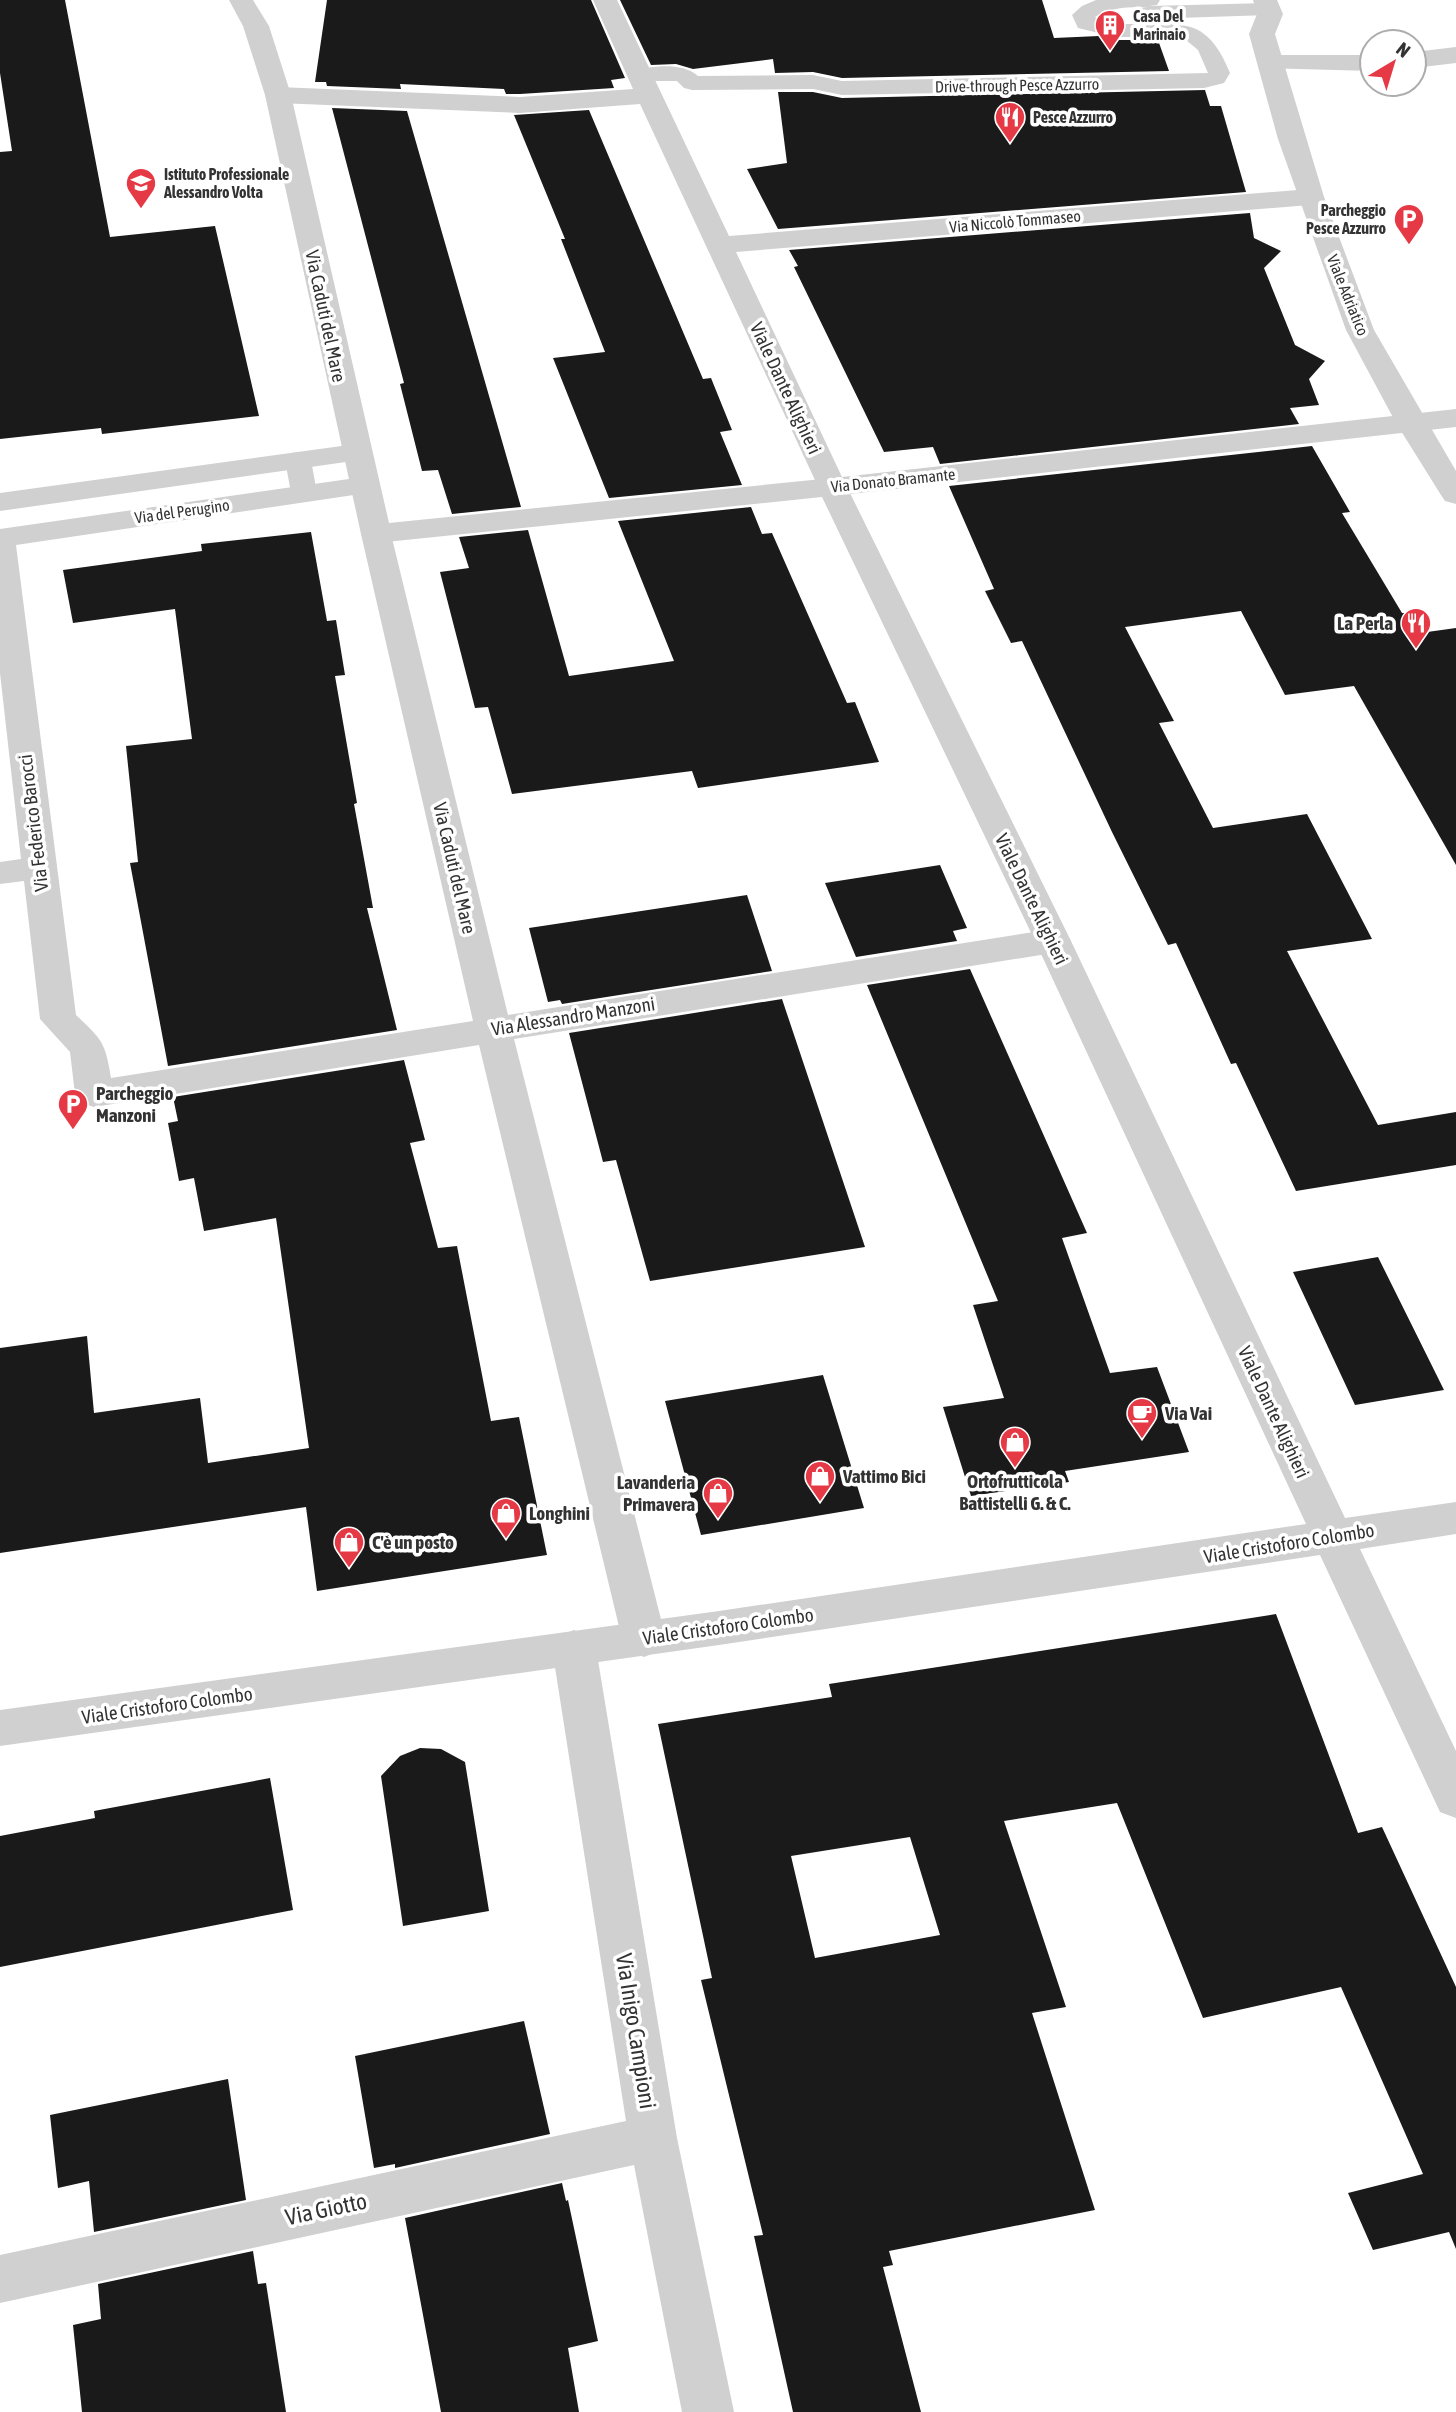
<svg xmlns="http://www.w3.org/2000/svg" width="1456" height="2412" font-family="'Asap Condensed',sans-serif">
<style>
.building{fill:#1a1a1a;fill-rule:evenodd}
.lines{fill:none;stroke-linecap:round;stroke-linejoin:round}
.service{fill:#d0d0d0;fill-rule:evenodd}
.minor{fill:#d0d0d0;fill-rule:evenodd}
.tertiary{fill:#d0d0d0;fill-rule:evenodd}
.labels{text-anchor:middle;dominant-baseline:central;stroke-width:7;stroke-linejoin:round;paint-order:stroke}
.far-poi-label{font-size:16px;font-weight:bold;fill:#333;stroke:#fff;text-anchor:start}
.far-street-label{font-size:16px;fill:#333;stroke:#fff}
.street-label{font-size:19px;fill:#333;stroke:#fff}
.poi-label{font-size:19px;font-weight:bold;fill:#333;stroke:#fff;text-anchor:start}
.near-street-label{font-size:23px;fill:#333;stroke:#fff}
</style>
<rect width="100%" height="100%" fill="#fff"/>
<!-- building -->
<path class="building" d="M 0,0 L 65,0 L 110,237 L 215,226 L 259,416 L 102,434 L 101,428 L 0,439 L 0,152 L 12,151 L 0,73 Z
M 327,0 L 591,0 L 625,78 L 611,80 L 614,88 L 520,94 L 506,94 L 504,89 L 400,84 L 401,89 L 327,86 L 326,82 L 315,82 Z
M 620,0 L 1042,0 L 1054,38 L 1099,36 L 1115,40 L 1158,40 L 1169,71 L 842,78 L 813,72 L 775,73 L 773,59 L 693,69 L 676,64 L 651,65 Z
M 1205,90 L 1210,106 L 1221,106 L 1246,192 L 778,229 L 747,169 L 787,163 L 778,92 L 813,92 L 842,98 Z
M 332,108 L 407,111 L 521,507 L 452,514 L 438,470 L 422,471 L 400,384 L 404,383 Z
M 589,110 L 703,379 L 711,378 L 732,430 L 720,432 L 742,485 L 609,498 L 553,358 L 605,352 L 561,239 L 565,239 L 514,115 Z
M 1250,213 L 1254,238 L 1281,251 L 1264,268 L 1295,345 L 1325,361 L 1309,379 L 1319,405 L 1290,408 L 1299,424 L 940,464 L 933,447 L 884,452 L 794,267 L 798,266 L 789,250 Z
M 1312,446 L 1350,512 L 1342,513 L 1402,613 L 1407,613 L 1420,633 L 1456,628 L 1456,865 L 1354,686 L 1285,695 L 1241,611 L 1125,627 L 1174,721 L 1159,723 L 1213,828 L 1307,814 L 1372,939 L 1287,951 L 1378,1125 L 1456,1112 L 1456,1165 L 1296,1191 L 1236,1063 L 1231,1064 L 1176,943 L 1168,945 L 1112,832 L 1022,641 L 1011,643 L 985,591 L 994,589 L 949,486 Z
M 751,507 L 762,534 L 772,533 L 847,703 L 855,702 L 879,762 L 698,788 L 692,771 L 512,794 L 488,707 L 475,708 L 440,572 L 469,568 L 459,537 L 528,530 L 569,676 L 674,661 L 618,521 Z
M 311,532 L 327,621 L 336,620 L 345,675 L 335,676 L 357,803 L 354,804 L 373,908 L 367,908 L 397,1030 L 168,1066 L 130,863 L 138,862 L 126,746 L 192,739 L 175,609 L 73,623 L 63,570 L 202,551 L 201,544 Z
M 940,865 L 967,928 L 953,931 L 957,941 L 856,957 L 825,883 Z
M 747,895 L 772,971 L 562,1004 L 560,1000 L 548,1002 L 529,928 Z
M 970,969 L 1087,1233 L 1062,1238 L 1110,1373 L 1157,1367 L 1189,1452 L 1065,1471 L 1069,1482 L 971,1496 L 943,1407 L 1004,1398 L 973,1305 L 998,1301 L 867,985 Z
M 782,999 L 865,1247 L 650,1281 L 616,1160 L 603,1162 L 569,1033 Z
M 404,1060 L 425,1140 L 410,1143 L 438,1248 L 457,1246 L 491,1421 L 519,1417 L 547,1555 L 317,1591 L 306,1507 L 0,1553 L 0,1348 L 87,1336 L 94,1413 L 200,1398 L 208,1463 L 309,1448 L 276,1218 L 204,1231 L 194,1178 L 179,1181 L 168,1123 L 178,1121 L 173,1097 Z
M 1378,1257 L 1444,1390 L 1355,1405 L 1293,1272 Z
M 823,1375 L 864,1508 L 701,1535 L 665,1401 Z
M 1276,1614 L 1358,1833 L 1382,1827 L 1456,1987 L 1456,2249 L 1449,2232 L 1373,2250 L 1348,2193 L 1423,2174 L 1341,1987 L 1203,2018 L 1117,1803 L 1004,1821 L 1066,2007 L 1032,2013 L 1095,2210 L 889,2251 L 893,2265 L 883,2267 L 921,2412 L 793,2412 L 754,2236 L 763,2235 L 701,1980 L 712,1978 L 658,1724 L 832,1697 L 829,1684 ZM 910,1837 L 940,1935 L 815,1958 L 791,1856 Z
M 420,1748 L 441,1749 L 465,1762 L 489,1911 L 403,1926 L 381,1776 L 400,1756 Z
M 270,1778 L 293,1910 L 0,1967 L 0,1836 L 95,1818 L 94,1811 Z
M 524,2021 L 550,2134 L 395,2168 L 395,2164 L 374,2168 L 355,2056 Z
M 228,2079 L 246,2200 L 94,2232 L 89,2181 L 58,2188 L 50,2115 Z
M 562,2183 L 566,2201 L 568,2200 L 598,2341 L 568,2348 L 579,2412 L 441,2412 L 405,2218 Z
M 253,2251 L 258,2284 L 266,2283 L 286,2412 L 82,2412 L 73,2325 L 101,2319 L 98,2284 Z"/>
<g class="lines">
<!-- service -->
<path class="service" d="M 1096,0 L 1160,0 L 1157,5 L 1149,6 L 1269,3 L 1277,4 L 1280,9 L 1277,14 L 1269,15 L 1147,19 L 1139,18 L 1136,13 L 1139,8 L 1147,7 C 1128,7 1111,7 1095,17 C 1103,24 1115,24 1126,24 C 1181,25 1206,14 1230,73 L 1224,83 L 1204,88 L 842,95 L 813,89 L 692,90 L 684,88 L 677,81 L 632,81 L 629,76 L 632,71 C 652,66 682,62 698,76 L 813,75 L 842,81 L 1208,73 L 1198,50 L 1186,40 L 1165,37 L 1115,37 L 1078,28 L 1072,15 L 1082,6 Z
M 298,452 L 307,454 L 311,460 L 317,493 L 313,499 L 304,501 L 295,499 L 291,493 L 285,460 L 289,454 Z"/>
<!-- minor -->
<path class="minor" d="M 593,0 L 617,0 L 729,236 L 1310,189 L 1320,191 L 1324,197 L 1320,203 L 1310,205 L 736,252 L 842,477 L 1456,409 L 1456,427 L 832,496 L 821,493 L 640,104 L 520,113 L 278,103 L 269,101 L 265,95 L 269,89 L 278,87 L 520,97 L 633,89 Z
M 1456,47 L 1456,63 L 1414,68 L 1414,52 Z
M 1271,55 L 1372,55 L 1372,71 L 1262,68 L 1258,63 L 1262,58 Z
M 356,444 L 367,447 L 371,453 L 367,459 L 0,511 L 0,493 Z
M 363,477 L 374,480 L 378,486 L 374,492 L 16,545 L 76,1015 C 102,1040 105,1041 111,1078 L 473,1021 L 361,534 L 365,527 L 376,525 L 387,527 L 391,534 L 508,1015 L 1053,929 L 1066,933 L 1071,941 L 1066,949 L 1053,953 L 514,1039 L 666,1639 L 659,1651 L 644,1657 L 629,1651 L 622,1639 L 479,1045 L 94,1107 L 81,1103 L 75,1094 L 70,1052 L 40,1019 L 24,881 L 0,884 L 0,862 L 21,859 L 0,673 L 0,529 Z
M 574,1630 L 589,1636 L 596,1648 L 677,2138 L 734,2412 L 682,2412 L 634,2165 L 0,2303 L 0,2255 L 626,2121 L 552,1648 L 559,1636 Z"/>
<!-- tertiary -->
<path class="tertiary" d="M 229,0 L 253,0 L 269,26 L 291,95 L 389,523 L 832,478 L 843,481 L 847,487 L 1071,941 L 1345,1518 L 1456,1502 L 1456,1534 L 1360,1549 L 1456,1751 L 1456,1818 L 1440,1812 L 1320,1555 L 719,1645 L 0,1746 L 0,1710 L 719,1611 L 1306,1524 L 1035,941 L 822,497 L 376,543 L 365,541 L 361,534 L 265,95 L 243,26 Z
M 1253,0 L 1277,0 L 1283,14 L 1275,34 L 1324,197 L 1374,330 L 1456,471 L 1456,504 L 1445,501 L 1441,495 L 1396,423 L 1346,330 L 1278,139 L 1249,34 L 1257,14 Z"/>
</g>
<!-- icons -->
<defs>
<g id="building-pin" transform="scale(1.575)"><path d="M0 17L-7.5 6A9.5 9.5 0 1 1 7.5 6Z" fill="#e63946" stroke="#fff"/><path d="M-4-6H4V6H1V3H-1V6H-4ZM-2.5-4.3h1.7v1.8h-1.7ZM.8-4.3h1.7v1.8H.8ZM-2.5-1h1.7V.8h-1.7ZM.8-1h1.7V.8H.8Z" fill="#fff"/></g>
<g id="restaurant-pin" transform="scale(1.575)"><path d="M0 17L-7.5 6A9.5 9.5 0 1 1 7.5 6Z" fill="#e63946" stroke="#fff"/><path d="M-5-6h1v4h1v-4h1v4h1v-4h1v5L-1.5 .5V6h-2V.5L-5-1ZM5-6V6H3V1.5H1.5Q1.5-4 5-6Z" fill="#fff"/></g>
<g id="school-pin" transform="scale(1.575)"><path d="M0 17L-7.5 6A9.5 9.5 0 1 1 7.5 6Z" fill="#e63946" stroke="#fff"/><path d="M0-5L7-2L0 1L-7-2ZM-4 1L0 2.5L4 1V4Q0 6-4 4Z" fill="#fff"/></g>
<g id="parking-pin" transform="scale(1.575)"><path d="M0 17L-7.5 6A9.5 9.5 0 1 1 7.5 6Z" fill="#e63946" stroke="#fff"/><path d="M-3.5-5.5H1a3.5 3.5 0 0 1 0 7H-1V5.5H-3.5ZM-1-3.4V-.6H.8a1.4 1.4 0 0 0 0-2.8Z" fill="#fff"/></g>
<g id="cafe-pin" transform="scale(1.575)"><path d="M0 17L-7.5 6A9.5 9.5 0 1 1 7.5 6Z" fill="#e63946" stroke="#fff"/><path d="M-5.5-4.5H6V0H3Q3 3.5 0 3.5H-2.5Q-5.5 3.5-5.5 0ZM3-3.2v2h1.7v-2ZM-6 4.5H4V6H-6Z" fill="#fff"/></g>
<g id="shop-pin" transform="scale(1.575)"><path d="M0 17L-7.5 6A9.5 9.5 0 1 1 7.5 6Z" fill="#e63946" stroke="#fff"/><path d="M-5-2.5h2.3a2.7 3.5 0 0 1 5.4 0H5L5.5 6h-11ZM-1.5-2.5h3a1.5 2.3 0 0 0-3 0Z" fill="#fff"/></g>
</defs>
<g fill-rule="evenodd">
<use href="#building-pin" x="1110" y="25"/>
<use href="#restaurant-pin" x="1010" y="117"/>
<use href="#school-pin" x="141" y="183"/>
<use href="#parking-pin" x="1409" y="219"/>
<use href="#restaurant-pin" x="1416" y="623"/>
<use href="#parking-pin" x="73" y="1104"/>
<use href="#cafe-pin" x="1142" y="1413"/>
<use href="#shop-pin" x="1015" y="1442"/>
<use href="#shop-pin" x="820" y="1476"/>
<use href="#shop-pin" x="718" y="1493"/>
<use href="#shop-pin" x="506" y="1513"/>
<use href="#shop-pin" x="349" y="1542"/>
</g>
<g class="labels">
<!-- far-poi labels -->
<g class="far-poi-label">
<text x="1133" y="16">Casa Del<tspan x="1133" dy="18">Marinaio</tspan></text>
<text x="1033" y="117">Pesce Azzurro</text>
<text x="164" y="174">Istituto Professionale<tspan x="164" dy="18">Alessandro Volta</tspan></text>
<text x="1386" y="210" text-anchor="end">Parcheggio<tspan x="1386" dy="18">Pesce Azzurro</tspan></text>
</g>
<!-- far-street labels -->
<g class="far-street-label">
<text transform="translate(1017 85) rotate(-1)">Drive-through Pesce Azzurro</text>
<text transform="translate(1015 221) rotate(-5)">Via Niccolò Tommaseo</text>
<text transform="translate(1348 295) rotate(68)">Viale Adriatico</text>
<text transform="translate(893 480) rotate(-6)">Via Donato Bramante</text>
<text transform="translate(182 511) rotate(-8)">Via del Perugino</text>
</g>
<!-- street labels -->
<g class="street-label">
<text transform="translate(326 316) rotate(78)">Via Caduti del Mare</text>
<text transform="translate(786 388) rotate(65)">Viale Dante Alighieri</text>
<text transform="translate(33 823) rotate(-97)">Via Federico Barocci</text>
<text transform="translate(455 868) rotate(77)">Via Caduti del Mare</text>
<text transform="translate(1032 899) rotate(64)">Viale Dante Alighieri</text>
<text transform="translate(573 1016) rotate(-9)">Via Alessandro Manzoni</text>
<text transform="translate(1274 1412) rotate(65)">Viale Dante Alighieri</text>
<text transform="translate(1289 1543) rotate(-9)">Viale Cristoforo Colombo</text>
<text transform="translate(728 1626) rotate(-8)">Viale Cristoforo Colombo</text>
<text transform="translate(167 1705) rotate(-8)">Viale Cristoforo Colombo</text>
</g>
<!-- poi labels -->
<g class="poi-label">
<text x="1393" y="623" text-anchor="end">La Perla</text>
<text x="96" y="1093">Parcheggio<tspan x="96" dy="22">Manzoni</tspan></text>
<text x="1165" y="1413">Via Vai</text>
<text x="843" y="1476">Vattimo Bici</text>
<text x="1015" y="1481" text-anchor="middle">Ortofrutticola<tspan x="1015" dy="22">Battistelli G. &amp; C.</tspan></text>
<text x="695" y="1482" text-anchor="end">Lavanderia<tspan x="695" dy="22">Primavera</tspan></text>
<text x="529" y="1513">Longhini</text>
<text x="372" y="1542">C'è un posto</text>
</g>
<!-- near-street labels -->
<g class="near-street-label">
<text transform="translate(636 2031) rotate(81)">Via Inigo Campioni</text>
<text transform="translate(326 2209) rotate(-12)">Via Giotto</text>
</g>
</g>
<!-- north arrow -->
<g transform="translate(1393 63) rotate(38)"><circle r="33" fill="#ffffff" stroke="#adadad" stroke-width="2"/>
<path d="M0-5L12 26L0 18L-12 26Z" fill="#e63946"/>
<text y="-10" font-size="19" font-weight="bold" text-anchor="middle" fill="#333333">N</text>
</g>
</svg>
